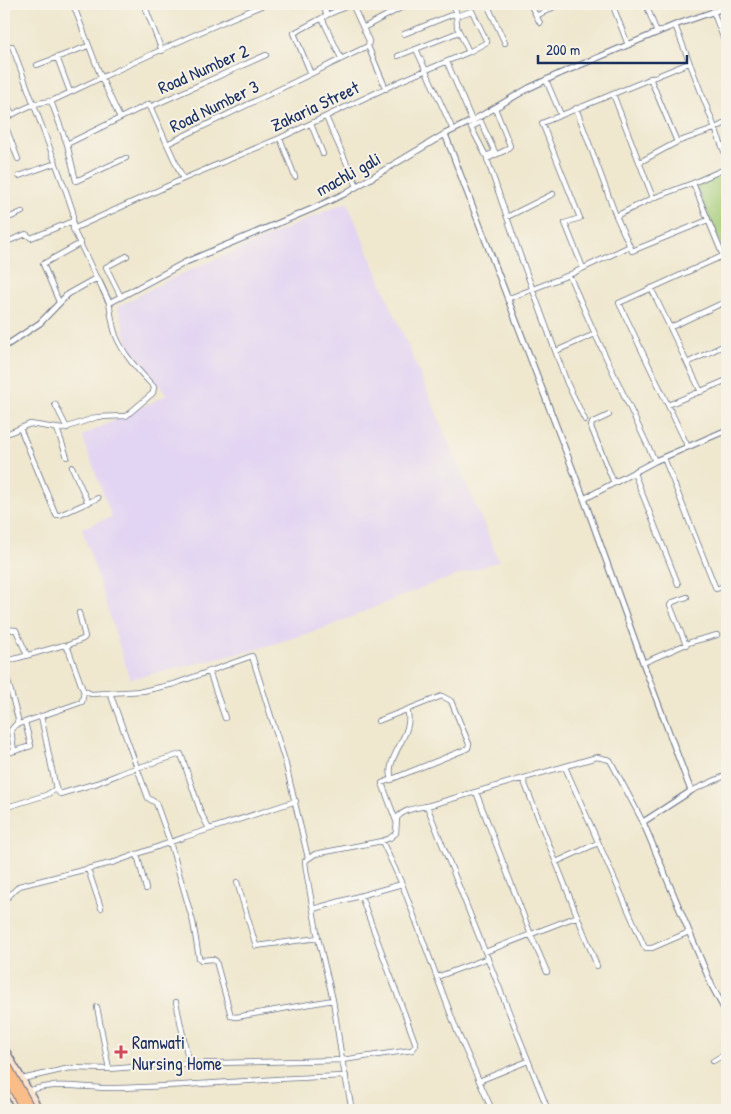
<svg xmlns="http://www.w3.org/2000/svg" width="731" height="1114" font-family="'Patrick Hand',sans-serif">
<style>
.built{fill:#e2d4f3}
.park{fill:#a1ca75;stroke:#5e7c6a}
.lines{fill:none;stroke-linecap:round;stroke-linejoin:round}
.minor-casing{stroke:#656f85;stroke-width:6}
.tertiary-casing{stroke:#656f85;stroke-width:7}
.secondary-casing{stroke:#656f85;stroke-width:8}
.minor{stroke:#fff;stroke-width:4.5}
.tertiary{stroke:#fff;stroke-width:5}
.secondary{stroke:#fce5d0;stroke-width:5.5}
.trunk-bridge-casing{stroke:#656f85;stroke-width:9;stroke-linecap:butt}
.trunk-bridge{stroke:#f8bd89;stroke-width:7}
.poi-dot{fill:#d1495b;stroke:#f7f3e8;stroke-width:2}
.labels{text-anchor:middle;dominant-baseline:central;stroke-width:4;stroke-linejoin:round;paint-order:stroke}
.street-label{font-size:18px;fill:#1b2f5e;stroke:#f7f3e8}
.poi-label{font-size:18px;fill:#1b2f5e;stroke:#f7f3e8;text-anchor:start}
</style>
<rect width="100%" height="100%" fill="#f7f3e8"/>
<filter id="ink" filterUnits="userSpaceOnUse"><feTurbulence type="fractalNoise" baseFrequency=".02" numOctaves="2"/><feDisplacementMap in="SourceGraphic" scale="10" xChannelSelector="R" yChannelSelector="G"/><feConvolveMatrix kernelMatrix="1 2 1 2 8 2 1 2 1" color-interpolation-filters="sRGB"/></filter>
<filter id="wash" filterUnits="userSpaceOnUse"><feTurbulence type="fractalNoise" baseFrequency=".0096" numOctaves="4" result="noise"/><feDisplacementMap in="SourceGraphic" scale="20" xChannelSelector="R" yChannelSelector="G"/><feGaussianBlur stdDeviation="1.12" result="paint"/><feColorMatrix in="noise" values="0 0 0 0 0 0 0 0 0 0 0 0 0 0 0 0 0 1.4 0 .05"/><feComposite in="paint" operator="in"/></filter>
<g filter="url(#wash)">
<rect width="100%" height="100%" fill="#efe7ce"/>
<!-- built -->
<path class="built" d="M 347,202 L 499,561 L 426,586 L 325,628 L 254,650 L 130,679 L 82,528 L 112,517 L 82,436 L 167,395 L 129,347 L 118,307 L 168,280 Z"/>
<!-- park -->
<path class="park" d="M 727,170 L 727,249 L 724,251 L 695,184 Z"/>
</g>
<g filter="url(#ink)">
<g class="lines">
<!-- minor casing -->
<g class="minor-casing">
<path id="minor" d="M 73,4 L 101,77 L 120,118
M 144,4 L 162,51
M 322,4 L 327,15 L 322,18 L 341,58
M 352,4 L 363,28
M 453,4 L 456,11 L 457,27 L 469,52
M 487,4 L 505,43
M 530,4 L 540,23
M 646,4 L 657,33
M 613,6 L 628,45
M 713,11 L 727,48
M 327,15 L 352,4
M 536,16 L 560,4
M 675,25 L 727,159
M 404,34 L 456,13
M 12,46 L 67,194 L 73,212 L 73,229 L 97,279
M 416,49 L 453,130
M 398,56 L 459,32
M 57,57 L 70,92
M 447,62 L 473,123
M 37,65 L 88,46
M 311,74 L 294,33 L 322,18
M 650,78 L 677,142
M 546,80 L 561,115
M 386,89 L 368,46 L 369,41 L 363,28 L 408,4
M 613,94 L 653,198
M 4,96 L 12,115
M 51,101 L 67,144 L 76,181 L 126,158
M 150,107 L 266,55
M 495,108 L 510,146 L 506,150 L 487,159 L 520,255 L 567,383 L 585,420
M 576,108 L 616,216 L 632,251 L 708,220
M 326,117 L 357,186
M 4,119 C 14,114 24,108 35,104 C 41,102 48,102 54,100 C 124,67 194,33 266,4
M 4,122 L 18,159
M 481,122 L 495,152 L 486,156 L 471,127 Z
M 311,124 L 323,154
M 280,138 L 295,177
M 67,144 L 149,104 L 167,144 L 368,46
M 640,162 L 677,142 L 714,129 L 727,122
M 19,176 L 56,163
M 183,179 L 280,138 L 403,80 L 469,52 L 487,42 L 472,11 L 456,16
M 616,216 L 653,198 L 693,183
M 507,217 L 553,194
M 4,220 L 22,212
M 73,229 L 183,179 L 167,144
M 4,243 L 26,234 L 31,238 L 73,221
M 723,256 L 693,183 L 727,168
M 583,268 L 565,223 L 580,218 L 542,123 L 689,63
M 569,275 L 595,334 L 655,461
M 651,288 L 701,392
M 121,297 L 106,267 L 127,256
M 507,299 L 569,275 L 630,246
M 59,302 L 43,264 L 81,243
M 671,327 L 727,301
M 556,351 L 595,334
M 687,363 L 727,344
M 55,404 L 67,428
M 668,405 L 727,380
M 609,415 L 592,423 L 591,427 L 614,483
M 20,428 L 56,515 L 60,515 L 98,498
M 57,429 L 67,457
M 4,435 L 30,424 L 62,429 L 97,417 L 126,416 L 153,393 L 154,387 C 140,372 124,356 116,336 C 112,325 111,313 109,302
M 688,447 L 619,303 L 727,254
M 664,458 L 716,589 L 727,585
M 72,467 L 88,503
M 634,473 L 678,584
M 4,629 L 16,630 L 27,655
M 686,645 L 670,605 L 673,602 L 687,597
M 66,646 L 83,639 L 85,637 L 79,613
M 4,662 L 64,645 L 69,651 L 83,690 L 91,694 L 143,691 L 174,684 L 252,656 L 285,761 L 308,858
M 643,663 L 691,642 L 717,635
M 4,666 L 18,719 L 17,723 L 11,730 L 14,751
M 209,671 L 225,718
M 110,693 L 148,798 L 156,803 L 170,842 L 193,922 L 199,958 L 201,960 L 213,959 L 216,961 L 231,1016 L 236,1017 L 333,1000
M 378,721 L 442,696 L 451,701 L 469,744 L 468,748 L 464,750 L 382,783 L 396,821
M 16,725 L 82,702 L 84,691
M 4,754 L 31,746 L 25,722
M 565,767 L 644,946 L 646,948 L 652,948 L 689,932
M 523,779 L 597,966
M 392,780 C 383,757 416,734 407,710
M 56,789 L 60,794 L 97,783 L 127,771 L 181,754 L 201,813 L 209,829
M 691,791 L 727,775
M 476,792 L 531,935 L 547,972
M 427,806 L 548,1110
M 4,808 L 46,795 L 56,789 L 41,716
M 382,841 L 402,884 L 457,1031 L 492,1110
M 137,854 L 146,889
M 556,862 L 598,843
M 88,869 L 101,908
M 237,882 L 256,946 L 318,938
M 4,898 L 8,897 L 19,886 L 115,862 L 185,837 L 296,801
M 313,909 L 402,884
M 485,952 L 578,916
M 437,977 L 488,958
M 176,1002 L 189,1064
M 97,1007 L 109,1069
M 713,1061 L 727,1053
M 22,1079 L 70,1068 L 109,1069 L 172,1064 L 342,1060 L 412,1050 L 416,1045 L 415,1042 L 361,896
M 479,1081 L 528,1061
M 26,1092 C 55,1080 86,1089 117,1088 C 193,1086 269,1078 346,1076
M 304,1109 L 304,1110
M 352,1110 L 342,1060 L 333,1000 L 318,938 L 306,870 L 305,861 L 315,854 L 382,841 L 390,838 L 396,833 L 397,818 C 404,809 417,808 427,806 L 597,757 L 610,760 L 643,822"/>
</g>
<!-- tertiary casing -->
<g class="tertiary-casing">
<path id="tertiary" d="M 445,134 L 584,499 L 646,671 L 691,791 L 643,822 L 712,986 L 727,1014
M 4,347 L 40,323 L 68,294 L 93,280 L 98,279 L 108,300 L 111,302 L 186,262 L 312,209 L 344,194 L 445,134 L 472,121 L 529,88 L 559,74 L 675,25 L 727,7
M 584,499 L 655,461 L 727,430"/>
</g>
<!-- secondary casing -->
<g class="secondary-casing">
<path id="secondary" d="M 4,1047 L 40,1110
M 4,1083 L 19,1110"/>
</g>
<!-- minor -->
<use href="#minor" class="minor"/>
<!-- tertiary -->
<use href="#tertiary" class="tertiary"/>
<!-- secondary -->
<use href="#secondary" class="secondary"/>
<!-- trunk-bridge casing -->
<g class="trunk-bridge-casing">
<path id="trunk-bridge" d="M 4,1059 L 32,1110
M 4,1072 L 24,1110"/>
</g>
<!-- trunk-bridge -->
<use href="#trunk-bridge" class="trunk-bridge"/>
</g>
</g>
<!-- markers -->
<path class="poi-dot" d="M118.5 1044.5h5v5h5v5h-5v5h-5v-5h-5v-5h5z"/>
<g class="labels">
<!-- street labels -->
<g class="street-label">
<text transform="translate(203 69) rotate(-24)">Road Number 2</text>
<text transform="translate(214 106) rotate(-26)">Road Number 3</text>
<text transform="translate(315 106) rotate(-25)">Zakaria Street</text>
<text transform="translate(348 174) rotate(-29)">machli gali</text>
</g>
<!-- poi labels -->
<g class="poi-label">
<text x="132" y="1042">Ramwati<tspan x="132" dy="21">Nursing Home</tspan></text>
</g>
</g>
<!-- margin -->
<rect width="731" height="1114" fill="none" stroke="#f7f3e8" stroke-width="20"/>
<!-- scale -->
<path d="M538 55v8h149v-8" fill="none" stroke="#1b2f5e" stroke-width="2.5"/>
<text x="546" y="55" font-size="15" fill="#1b2f5e" stroke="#f7f3e8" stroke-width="4" paint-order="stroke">200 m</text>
</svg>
